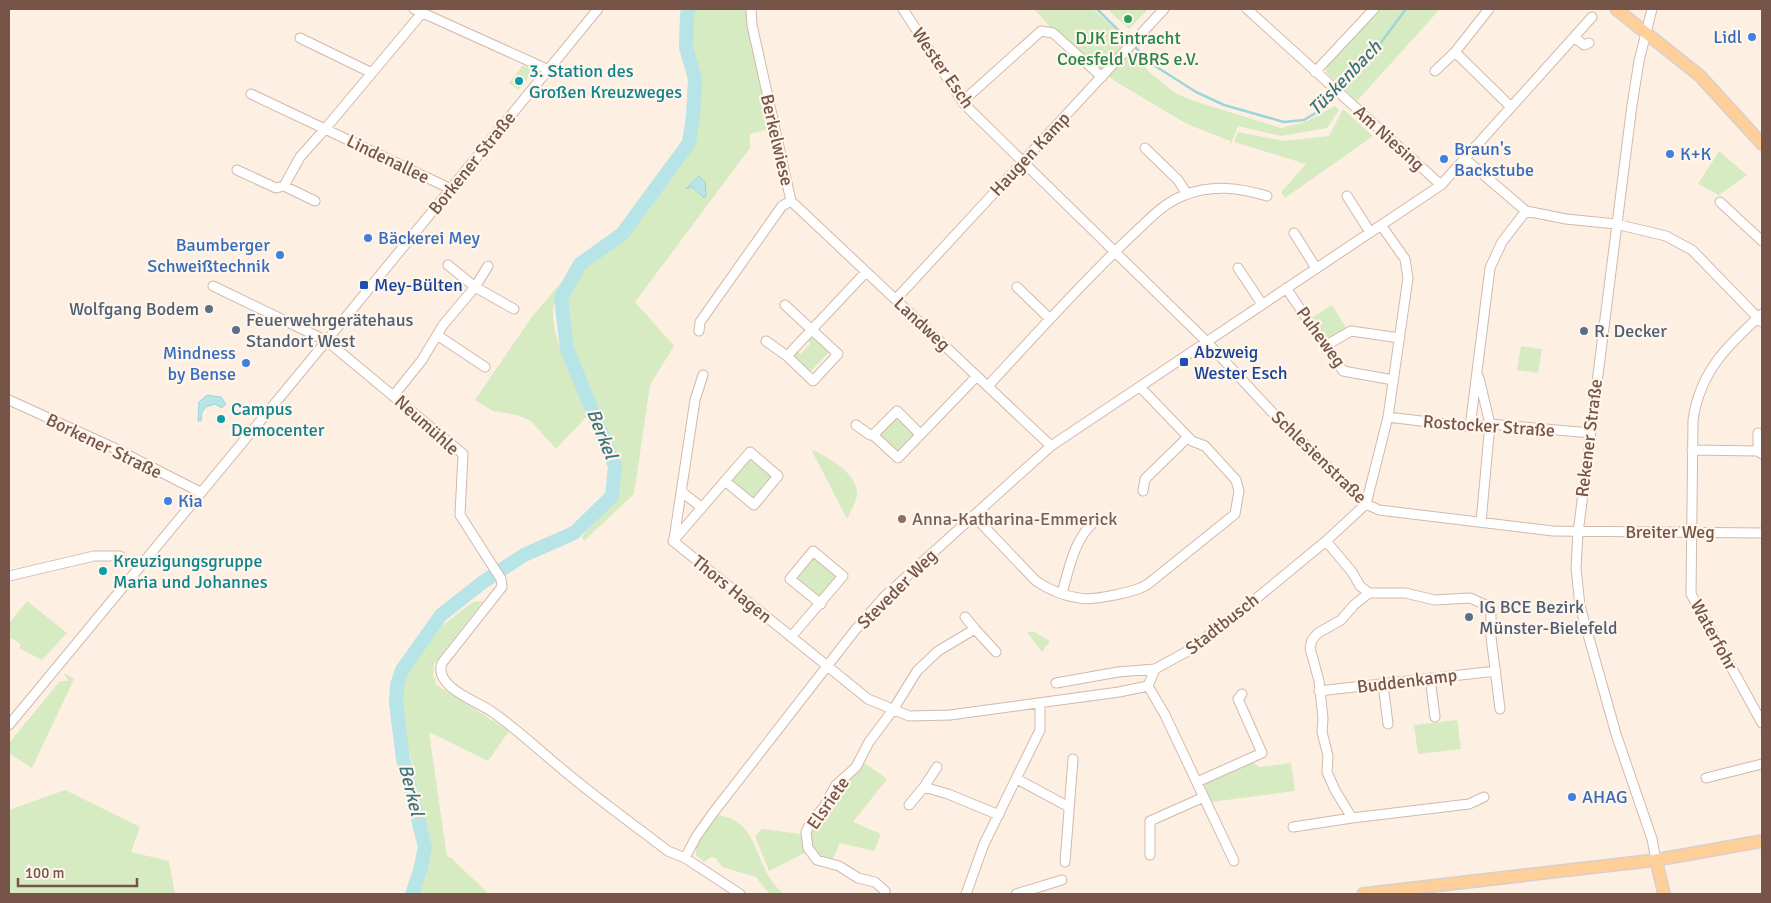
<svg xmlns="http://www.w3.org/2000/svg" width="1771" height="903" font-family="Signika,sans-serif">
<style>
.green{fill:#d6ebc1}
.water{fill:#b7e4e7;stroke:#9dd5d9}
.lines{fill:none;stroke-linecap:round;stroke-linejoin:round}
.stream{stroke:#9dd5d9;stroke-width:2.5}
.river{stroke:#b7e4e7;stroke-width:14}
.minor-casing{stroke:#d1b9ac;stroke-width:11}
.major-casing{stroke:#d9cfcc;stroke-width:14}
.minor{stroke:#fff;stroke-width:9}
.major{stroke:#fecf99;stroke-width:11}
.leisure-dot{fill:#2e9e5b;stroke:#fff5ea;stroke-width:2}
.shop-dot{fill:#3f7fe0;stroke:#fff5ea;stroke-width:2}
.culture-dot{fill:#0f9aa8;stroke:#fff5ea;stroke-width:2}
.transit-dot{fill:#1a4fb4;stroke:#fff5ea;stroke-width:2}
.service-dot{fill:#5c6f8a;stroke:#fff5ea;stroke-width:2}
.education-dot{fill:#8d6e63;stroke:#fff5ea;stroke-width:2}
.labels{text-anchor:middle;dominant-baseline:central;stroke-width:4.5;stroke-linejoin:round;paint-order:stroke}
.shop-label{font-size:18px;fill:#366cbe;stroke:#fff5ea;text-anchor:start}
.leisure-label{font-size:18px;fill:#27864d;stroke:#fff5ea}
.street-label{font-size:18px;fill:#765448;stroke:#fff5ea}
.culture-label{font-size:18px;fill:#0d838f;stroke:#fff5ea;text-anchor:start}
.transit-label{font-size:18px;fill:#164399;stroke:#fff5ea;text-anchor:start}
.service-label{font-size:18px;fill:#4e5e75;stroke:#fff5ea;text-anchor:start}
.education-label{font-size:18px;fill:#785e54;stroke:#fff5ea;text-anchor:start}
.water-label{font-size:19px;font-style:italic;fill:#3b777c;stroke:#fff5ea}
</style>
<rect width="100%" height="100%" fill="#fdf0e3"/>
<!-- green -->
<path class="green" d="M 693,9 L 747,9 L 747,20 L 769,129 L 750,134 L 750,148 L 635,302 L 674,346 L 650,385 L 634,494 L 584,541 L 582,537 L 614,498 L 618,464 L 570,349 L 564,302 L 581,267 L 623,237 L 668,181 L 692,145 L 698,78 L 688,46 L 689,18 Z
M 1034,9 L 1093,9 L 1120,34 L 1148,71 L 1175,93 L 1191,100 L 1281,128 L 1305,122 L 1335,106 L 1339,110 L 1327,128 L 1281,136 L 1238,126 L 1231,144 L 1230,141 L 1187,124 L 1113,80 L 1065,38 L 1053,30 Z
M 1107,9 L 1148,9 L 1129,29 Z
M 1377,9 L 1440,9 L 1357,101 L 1326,72 L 1327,64 Z
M 523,65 L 534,71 L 518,90 L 509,83 Z
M 1343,109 L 1373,136 L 1285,198 L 1281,192 L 1306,164 L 1234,142 L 1238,132 L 1284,141 L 1329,136 Z
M 1719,151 L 1747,175 L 1719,195 L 1698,184 Z
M 575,266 C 567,277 558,286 555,299 C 545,332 576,384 588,415 L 556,449 L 531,421 L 517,415 L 493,411 L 475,400 L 531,318 Z
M 1332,305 L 1347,329 L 1327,342 L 1311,318 Z
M 811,337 L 830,351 L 810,372 L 794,355 L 797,351 L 801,354 L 810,344 L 808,340 Z
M 1521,346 L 1542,349 L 1538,373 L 1517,370 Z
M 897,416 L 916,434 L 897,453 L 878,435 Z
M 811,449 C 827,457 857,472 857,494 C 857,501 850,512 847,519 Z
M 750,457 L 774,478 L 753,499 L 729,480 Z
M 814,558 L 836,576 L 819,597 L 797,579 Z
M 27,601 L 67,633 L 42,660 L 19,648 L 21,644 L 9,637 L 9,623 Z
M 483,601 L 434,664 L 433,677 L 436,679 L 435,684 L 509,731 L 488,761 L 429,732 L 447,857 L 450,857 L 489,894 L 416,894 L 426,876 L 431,847 L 406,737 L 402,707 L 403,685 L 413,662 L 443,625 L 473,602 Z
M 1027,632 L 1034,632 L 1050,641 L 1042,652 Z
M 64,673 L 74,679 L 32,768 L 9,753 L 9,743 L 60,681 L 68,681 Z
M 1457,720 L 1461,749 L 1418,754 L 1414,725 Z
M 863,762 L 887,779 L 853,822 L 881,834 L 874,851 L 840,843 L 832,861 C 820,857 808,850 809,834 C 811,817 851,775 863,762 Z
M 1253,762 L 1259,767 L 1291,763 L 1295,791 L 1211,802 L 1204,784 Z
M 65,790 L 140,827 L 131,852 L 169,861 L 175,894 L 9,894 L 9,810 Z
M 716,815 C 749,818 753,844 765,869 C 769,879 776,886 783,894 L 769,894 L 756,877 L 722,867 L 716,858 L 711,857 L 704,862 L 696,855 L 696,845 Z
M 762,829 L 801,834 L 805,853 L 769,871 L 755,836 Z"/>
<!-- water -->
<path class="water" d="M 699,176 L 705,182 L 706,196 L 704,198 L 692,187 L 686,189 Z
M 207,395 L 221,397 L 226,404 L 222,408 L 215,404 L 206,407 L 202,412 L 201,421 L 198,421 L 199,402 Z"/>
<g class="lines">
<!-- stream -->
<path class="stream" d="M 1097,9 L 1130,42
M 1134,46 L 1152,64 L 1196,92 L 1224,105 L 1284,122 L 1304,120 L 1319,111 L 1365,64 L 1406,9"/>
<!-- river -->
<path class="river" d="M 412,894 L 420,871 L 425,847 L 403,759 L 396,703 L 397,685 L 402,670 L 441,615 L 483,582 L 524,555 L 574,533 L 612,496 L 615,466 L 567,349 L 561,298 L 580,264 L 622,234 L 689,143 L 693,116 L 695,79 L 686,47 L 687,14 L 689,9"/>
<!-- minor casing -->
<g class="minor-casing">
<path id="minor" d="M 414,9 L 549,70
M 751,9 L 752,25 L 791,201
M 903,9 L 964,104 L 1206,341 L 1271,411 L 1366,504 L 1379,510 L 1553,531 L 1762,533
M 1247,9 L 1441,185
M 1652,9 L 1639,61 L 1632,105 L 1578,533 L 1576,568 L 1580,606 L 1616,734 L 1652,839 L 1656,860
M 1574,37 L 1584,45 L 1589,43
M 300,38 L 372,73
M 1455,52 L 1489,9
M 1435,71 L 1455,52 L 1511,107
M 1315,72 L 1374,9
M 251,94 L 325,129 L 422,13
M 963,101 L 1041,31 L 1053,33 L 1102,77
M 1145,148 L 1178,180 L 1187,194
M 1465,159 L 1526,211 L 1566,219 L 1616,224 L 1666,236 L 1692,250 L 1762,322
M 237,170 L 276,188 L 284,186
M 1347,196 L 1370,232
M 315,201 L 284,186 L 300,157 L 325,129 L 451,189
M 791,201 L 1051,446
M 1720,202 L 1762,241
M 1294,233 L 1316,268
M 448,265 L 475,287 L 514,309
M 1238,268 L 1262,304
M 213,286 L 327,341 L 463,454 L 460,515 L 501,579 L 502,587 L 442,663 C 433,686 476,701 491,711 C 517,729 539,750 562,769 C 596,798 633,824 668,851 L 685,858 L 740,894
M 1017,287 L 1050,319
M 1286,288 L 1343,371 L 1393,380
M 896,299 L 1164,9
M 1762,314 C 1728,345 1700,371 1693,420 L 1691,594 L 1762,723
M 699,331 L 700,322 L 782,206 L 791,201
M 437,335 L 485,367
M 766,341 L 787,356 L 813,381 L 838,354 L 785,305
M 1325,346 L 1351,331 L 1400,338
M 787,356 L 866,272
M 1479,378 L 1490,424 L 1481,522
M 988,386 C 1034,336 1079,286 1128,239 C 1146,223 1162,203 1185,195 C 1213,184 1240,188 1267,196
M 394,395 L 422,360 L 443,325 L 475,287 L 488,266
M 9,400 L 110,446 L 200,492
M 1388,417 L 1470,427 L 1490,424 L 1590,433
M 856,425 L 870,435 L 873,435
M 1470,427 L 1490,268 L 1502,242 L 1526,211
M 1758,433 L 1758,451
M 920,434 L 897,411 L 873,435 L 898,458 L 977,376
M 1692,450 L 1758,451 L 1762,454
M 1143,491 L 1145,479 L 1188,437
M 682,492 L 701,507
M 974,516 L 1036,581 C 1048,589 1064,596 1079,598 C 1092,601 1137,592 1148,584 L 1235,514 L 1239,491 L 1236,480 L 1205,446 L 1192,441 L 1140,387
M 674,539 L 695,400 L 703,375
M 673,541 L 868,699 L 909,716 L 950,715 L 1119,692 L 1148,686
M 673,541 L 750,452 L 778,476 L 754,505 L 725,481
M 1326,541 L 1352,572 L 1360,586 L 1369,593 L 1354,605 L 1341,620 L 1318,633 L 1312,640 L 1310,648 L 1319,681 L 1323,718 L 1322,732 L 1328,756 L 1327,772 L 1335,790 L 1352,818 L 1469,804 L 1484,797
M 9,576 L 94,556 L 120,556
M 1062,593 C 1069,569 1074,540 1093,523
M 1369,593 L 1405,593 L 1435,600 L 1470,598 L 1486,605 L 1491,613 L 1491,637 L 1500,709
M 965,617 L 975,629
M 791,637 L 843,576 L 813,551 L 790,579 L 821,604
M 1430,678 L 1435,717
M 1056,683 L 1118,672 L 1155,669
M 1383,684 L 1388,724
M 1148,686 L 1155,669 L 1188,651 L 1252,602 L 1326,541 L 1366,504 L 1388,417 L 1408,278 L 1405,259 L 1381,225
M 1148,686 L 1165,715 L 1234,861
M 1319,691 L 1496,671
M 9,725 L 309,362 L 598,9
M 1706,778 L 1762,764
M 1017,779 L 1069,807
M 1197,782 L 1262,753 L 1238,699 L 1242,694
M 924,787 L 937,767
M 909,805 L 924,787 L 948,794 L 999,815
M 1293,827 L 1352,818
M 1150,855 L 1150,821 L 1204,797
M 685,858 L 696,837 L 713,813 L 856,629 L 885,596 L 1012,481 L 1051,446 L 1441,185 L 1592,17
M 1065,862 L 1073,759
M 885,891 L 875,882 L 858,878 L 839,866 L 817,860 L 808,848 L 806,832 L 811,822 L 824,807 L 836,785 L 856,767 L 869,742 L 893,710 L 917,671 L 938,651 L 975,629 L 996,652
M 966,894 L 984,844 L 1040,730 L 1040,703
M 1016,894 L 1062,880"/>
</g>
<!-- major casing -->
<g class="major-casing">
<path id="major" d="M 1616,9 L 1700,76 L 1762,144
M 1656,860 L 1664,894
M 1363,894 L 1656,860 L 1762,841"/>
</g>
<!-- minor -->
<use href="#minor" class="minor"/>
<!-- major -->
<use href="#major" class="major"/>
</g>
<!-- markers -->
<circle class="leisure-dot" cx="1128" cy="19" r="5"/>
<g class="shop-dot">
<circle cx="1752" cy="37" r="5"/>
<circle cx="1670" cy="154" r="5"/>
<circle cx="1444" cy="159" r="5"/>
<circle cx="368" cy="238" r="5"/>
<circle cx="280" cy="255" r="5"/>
<circle cx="246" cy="363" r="5"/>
<circle cx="168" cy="501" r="5"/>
<circle cx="1572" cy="797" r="5"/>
</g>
<g class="culture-dot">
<circle cx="519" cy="81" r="5"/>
<circle cx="221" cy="419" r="5"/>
<circle cx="103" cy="571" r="5"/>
</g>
<g class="transit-dot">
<rect x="359" y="280" width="10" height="10" rx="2.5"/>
<rect x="1179" y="357" width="10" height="10" rx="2.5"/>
</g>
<g class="service-dot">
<circle cx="209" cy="309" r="5"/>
<circle cx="236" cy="330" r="5"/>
<circle cx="1584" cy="331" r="5"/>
<circle cx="1469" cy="617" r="5"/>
</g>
<circle class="education-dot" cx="902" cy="519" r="5"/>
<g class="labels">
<!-- shop labels -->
<g class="shop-label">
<text x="1742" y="37" text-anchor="end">Lidl</text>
<text x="1454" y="149">Braun's<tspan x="1454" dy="21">Backstube</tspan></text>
<text x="1680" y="154">K+K</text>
<text x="378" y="238">Bäckerei Mey</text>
<text x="270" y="245" text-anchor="end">Baumberger<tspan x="270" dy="21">Schweißtechnik</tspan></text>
<text x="236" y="353" text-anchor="end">Mindness<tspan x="236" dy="21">by Bense</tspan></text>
<text x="178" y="501">Kia</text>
<text x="1582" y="797">AHAG</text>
</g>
<!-- leisure labels -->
<g class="leisure-label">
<text x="1128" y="38">DJK Eintracht<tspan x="1128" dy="21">Coesfeld VBRS e.V.</tspan></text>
</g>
<!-- street labels -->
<g class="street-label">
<text transform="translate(943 68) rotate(55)">Wester Esch</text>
<text transform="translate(1389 138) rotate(42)">Am Niesing</text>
<text transform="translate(777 140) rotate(77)">Berkelwiese</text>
<text transform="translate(1030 154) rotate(-47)">Haugen Kamp</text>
<text transform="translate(388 159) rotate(26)">Lindenallee</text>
<text transform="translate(472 163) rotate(-51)">Borkener Straße</text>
<text transform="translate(922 324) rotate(43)">Landweg</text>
<text transform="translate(1321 337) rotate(54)">Puheweg</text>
<text transform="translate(427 425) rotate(42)">Neumühle</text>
<text transform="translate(1489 426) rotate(4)">Rostocker Straße</text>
<text transform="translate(1589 438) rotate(-83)">Rekener Straße</text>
<text transform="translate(104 446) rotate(26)">Borkener Straße</text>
<text transform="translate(1319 457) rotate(44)">Schlesienstraße</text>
<text x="1670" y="532">Breiter Weg</text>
<text transform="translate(732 589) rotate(39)">Thors Hagen</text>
<text transform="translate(897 589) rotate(-45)">Steveder Weg</text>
<text transform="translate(1222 624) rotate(-38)">Stadtbusch</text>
<text transform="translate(1714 635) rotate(61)">Waterfohr</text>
<text transform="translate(1407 681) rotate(-7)">Buddenkamp</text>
<text transform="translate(828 803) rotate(-55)">Elsriete</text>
</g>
<!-- culture labels -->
<g class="culture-label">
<text x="529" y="71">3. Station des<tspan x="529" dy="21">Großen Kreuzweges</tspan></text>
<text x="231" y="409">Campus<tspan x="231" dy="21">Democenter</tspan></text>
<text x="113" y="561">Kreuzigungsgruppe<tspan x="113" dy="21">Maria und Johannes</tspan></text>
</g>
<!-- transit labels -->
<g class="transit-label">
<text x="374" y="285">Mey-Bülten</text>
<text x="1194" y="352">Abzweig<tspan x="1194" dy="21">Wester Esch</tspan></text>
</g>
<!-- service labels -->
<g class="service-label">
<text x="199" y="309" text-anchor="end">Wolfgang Bodem</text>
<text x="246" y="320">Feuerwehrgerätehaus<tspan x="246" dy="21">Standort West</tspan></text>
<text x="1594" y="331">R. Decker</text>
<text x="1479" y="607">IG BCE Bezirk<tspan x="1479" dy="21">Münster-Bielefeld</tspan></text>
</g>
<!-- education labels -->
<g class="education-label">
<text x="912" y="519">Anna-Katharina-Emmerick</text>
</g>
<!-- water labels -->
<g class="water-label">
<text transform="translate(1345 78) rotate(-46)">Tüskenbach</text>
<text transform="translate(602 434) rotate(68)">Berkel</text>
<text transform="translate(411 790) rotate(76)">Berkel</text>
</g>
</g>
<!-- border -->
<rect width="1771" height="903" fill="none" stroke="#765448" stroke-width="20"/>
<!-- scale -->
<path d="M18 878v8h119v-8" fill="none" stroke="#765448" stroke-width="2.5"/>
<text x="25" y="878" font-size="15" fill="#765448" stroke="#fff5ea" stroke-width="4" paint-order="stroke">100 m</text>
</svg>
